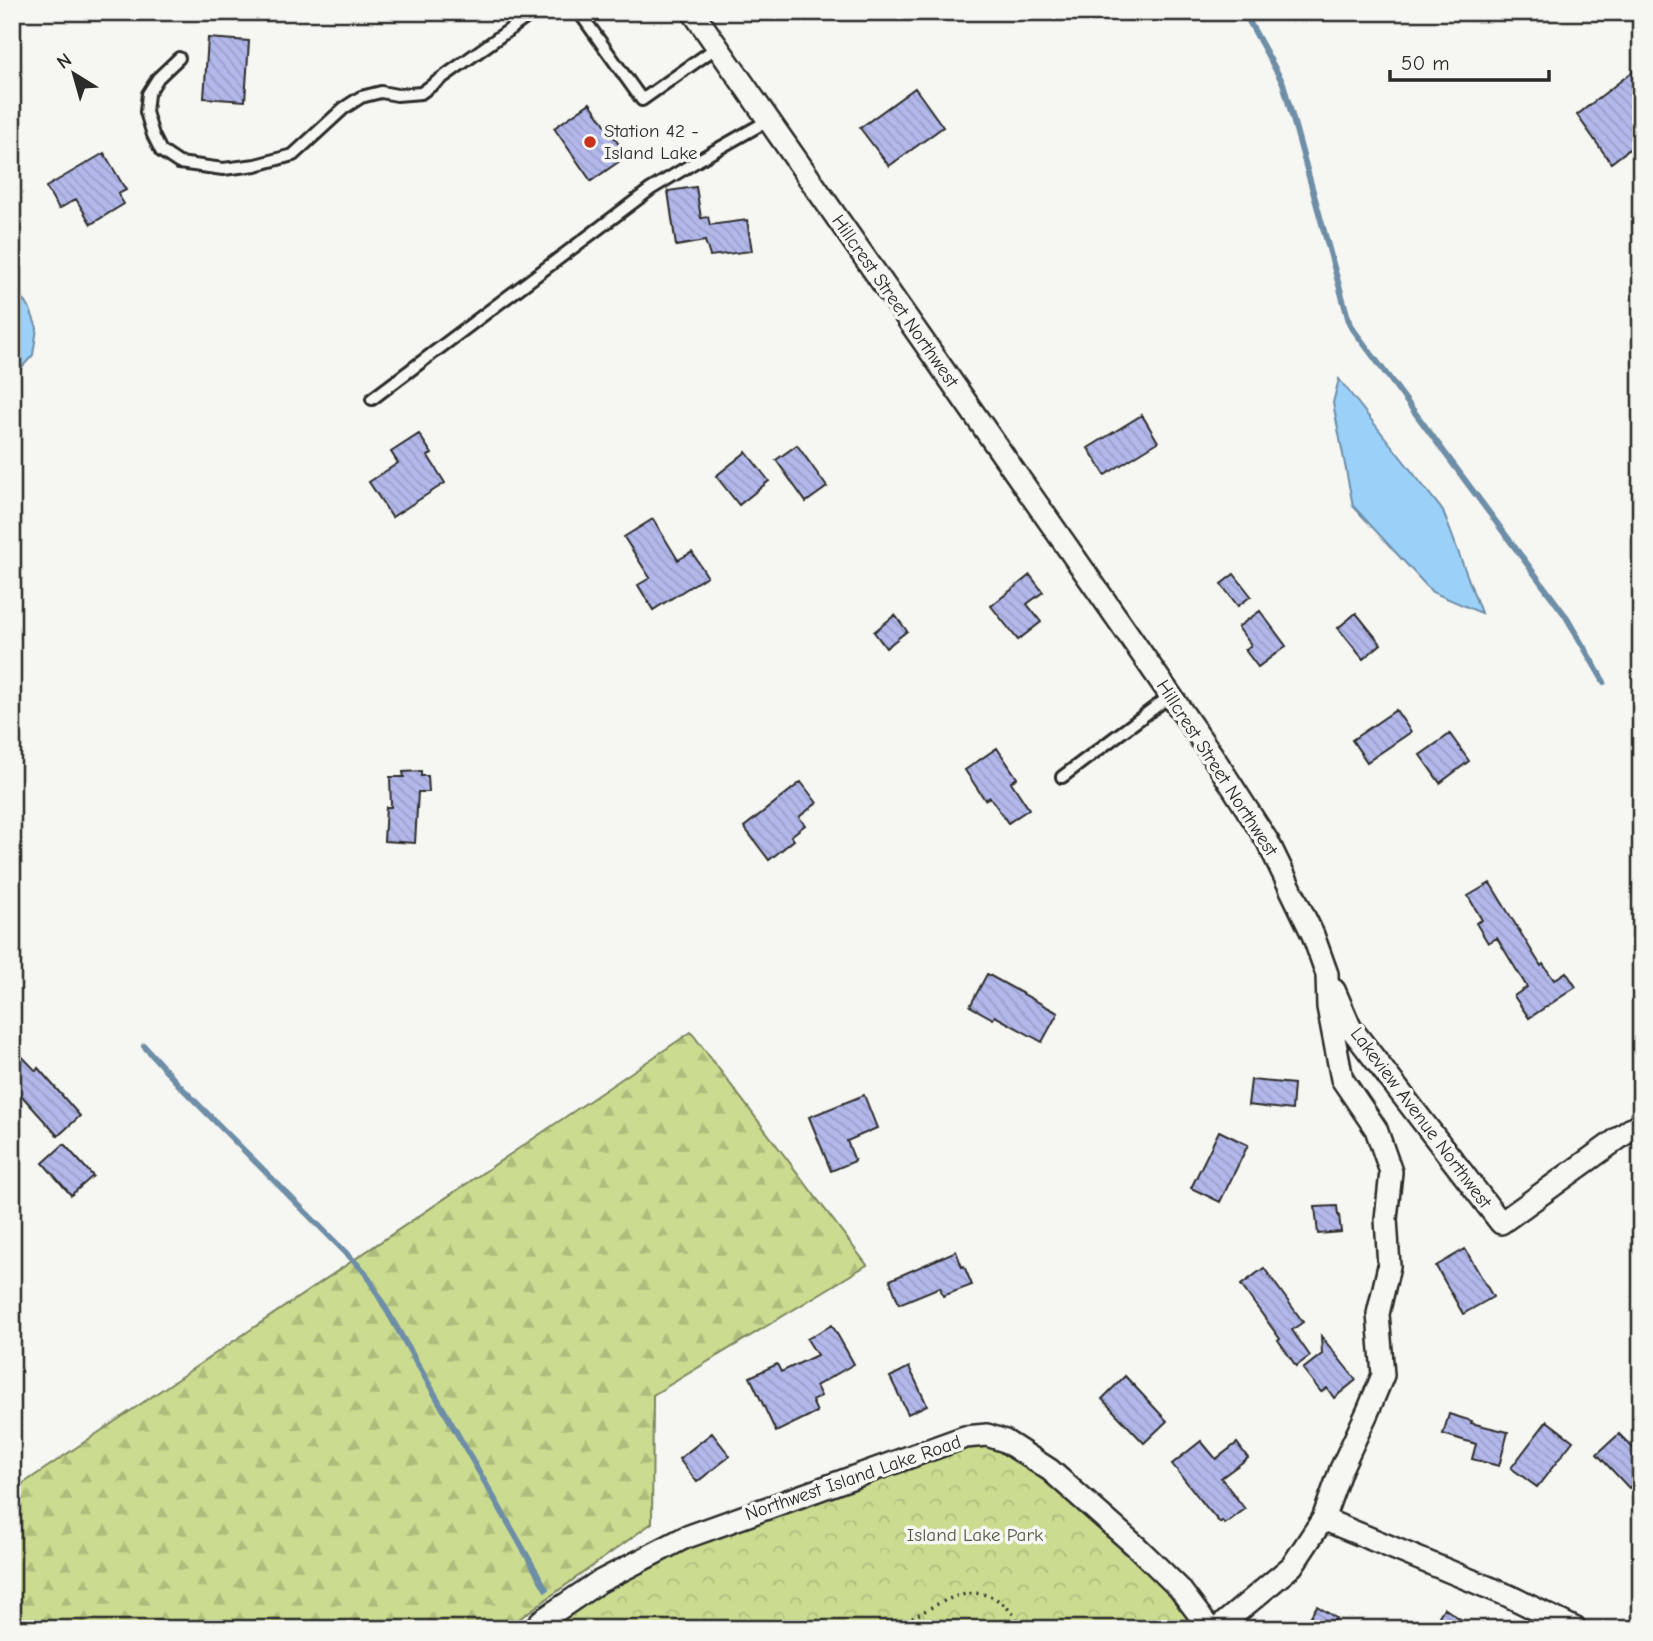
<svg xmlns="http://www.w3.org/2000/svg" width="1653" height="1641" font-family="'Comic Neue',sans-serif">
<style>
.forest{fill:url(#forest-firs);stroke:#7b845e;stroke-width:2}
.park{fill:url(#park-crowns);stroke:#7b845e;stroke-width:2}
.water{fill:#9bd0f9;stroke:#6e8ea7;stroke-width:2}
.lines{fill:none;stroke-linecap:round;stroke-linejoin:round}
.stream{stroke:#6e8ea7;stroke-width:6}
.building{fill:url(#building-back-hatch);stroke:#2b2b2b;stroke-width:2}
.lane-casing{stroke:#2b2b2b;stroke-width:16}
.street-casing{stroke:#2b2b2b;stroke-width:26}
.path{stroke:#2b2b2b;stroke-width:3.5;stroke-dasharray:2 5;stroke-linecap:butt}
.lane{stroke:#f6f6f2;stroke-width:10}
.street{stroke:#f6f6f2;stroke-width:21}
.poi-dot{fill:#c8321e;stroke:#f6f6f2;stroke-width:2.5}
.labels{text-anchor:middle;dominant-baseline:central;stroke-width:7;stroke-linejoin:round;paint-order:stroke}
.poi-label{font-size:19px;fill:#2b2b2b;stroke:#f6f6f2;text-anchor:start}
.street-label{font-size:19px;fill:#2b2b2b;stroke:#f6f6f2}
.park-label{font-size:19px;fill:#535744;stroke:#f6f6f2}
</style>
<defs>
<pattern id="forest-firs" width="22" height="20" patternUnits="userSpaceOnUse" patternTransform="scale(1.75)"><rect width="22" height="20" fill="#cbdc90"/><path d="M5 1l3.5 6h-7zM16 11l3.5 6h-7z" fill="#aebd7c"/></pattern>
<pattern id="park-crowns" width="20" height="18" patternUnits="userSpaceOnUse" patternTransform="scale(1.75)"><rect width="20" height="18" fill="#cbdc90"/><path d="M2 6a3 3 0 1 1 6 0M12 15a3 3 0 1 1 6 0" fill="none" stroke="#aebd7c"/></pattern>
<pattern id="building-back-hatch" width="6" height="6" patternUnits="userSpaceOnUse" patternTransform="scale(1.75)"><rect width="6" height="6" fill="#b2b8ea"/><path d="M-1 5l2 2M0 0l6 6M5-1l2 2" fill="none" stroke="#999ec9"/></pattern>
</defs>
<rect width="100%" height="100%" fill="#f6f6f2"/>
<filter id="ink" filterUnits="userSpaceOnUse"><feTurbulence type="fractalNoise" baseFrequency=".0143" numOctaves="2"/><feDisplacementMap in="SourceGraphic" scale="14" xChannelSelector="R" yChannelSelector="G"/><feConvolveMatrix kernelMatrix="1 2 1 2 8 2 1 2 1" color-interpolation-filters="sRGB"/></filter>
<g filter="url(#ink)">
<!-- forest -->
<path class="forest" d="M 691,1032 L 867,1265 L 653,1395 L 652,1523 L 505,1629 L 12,1629 L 12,1491 Z"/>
<!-- park -->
<path class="park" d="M 965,1437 L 1018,1448 L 1210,1629 L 534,1629 L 597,1583 Z"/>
<!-- water -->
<path class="water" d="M 12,285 L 30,309 L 37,328 L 33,355 L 12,378 Z
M 1339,379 L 1443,511 L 1481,613 L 1432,592 L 1353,506 L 1333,403 Z"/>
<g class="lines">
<!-- stream -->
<path class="stream" d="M 1244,12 L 1283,83 L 1350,325 L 1565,615 L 1604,682
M 144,1046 L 179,1085 L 365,1272 L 546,1589"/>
</g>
<!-- building -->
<path class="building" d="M 208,38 L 249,41 L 245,101 L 204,98 Z
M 1641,65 L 1641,140 L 1611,163 L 1577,115 Z
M 915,88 L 943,127 L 889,166 L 860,128 Z
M 590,103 L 627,156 L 591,181 L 554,128 Z
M 104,153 L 126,190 L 118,194 L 124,204 L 91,224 L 76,199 L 59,209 L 46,187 Z
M 696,187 L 701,218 L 708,217 L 710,225 L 747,220 L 752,251 L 710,256 L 705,241 L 676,246 L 668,191 Z
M 1142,415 L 1158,442 L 1105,475 L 1088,448 Z
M 419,434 L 432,454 L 428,456 L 445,483 L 392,517 L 369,482 L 398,463 L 391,452 Z
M 797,445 L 827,487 L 806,502 L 776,460 Z
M 746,452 L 769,481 L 739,505 L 716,476 Z
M 653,519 L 678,560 L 692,552 L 707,576 L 653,610 L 638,585 L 650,578 L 624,537 Z
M 1234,574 L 1251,596 L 1238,606 L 1221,584 Z
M 1030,575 L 1043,592 L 1027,604 L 1041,622 L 1018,640 L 991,606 Z
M 1260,611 L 1286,646 L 1258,667 L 1245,650 L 1251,645 L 1238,627 Z
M 1356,613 L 1381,644 L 1363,659 L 1338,628 Z
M 895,615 L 907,631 L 886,648 L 874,632 Z
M 1396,710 L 1411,732 L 1367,762 L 1352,740 Z
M 1450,734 L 1469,761 L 1440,783 L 1420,755 Z
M 997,748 L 1017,778 L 1011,782 L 1029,809 L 1008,823 L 990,797 L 985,800 L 965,770 Z
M 421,771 L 421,776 L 428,776 L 429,792 L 418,792 L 415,843 L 384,841 L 386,807 L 391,807 L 390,777 L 404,777 L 403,772 Z
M 801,782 L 817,803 L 799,817 L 805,825 L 791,836 L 794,840 L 769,860 L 744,827 Z
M 1490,883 L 1541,966 L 1543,964 L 1554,980 L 1566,972 L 1576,987 L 1529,1018 L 1514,996 L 1527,987 L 1497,938 L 1488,943 L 1476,923 L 1482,920 L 1468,896 Z
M 987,974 L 1058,1013 L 1042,1042 L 995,1016 L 993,1019 L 970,1006 Z
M 12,1046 L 36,1071 L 38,1068 L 80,1116 L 58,1136 L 12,1085 Z
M 1251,1080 L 1294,1084 L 1292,1110 L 1248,1105 Z
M 864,1095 L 877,1128 L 847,1141 L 855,1161 L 831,1171 L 809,1117 Z
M 1219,1131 L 1248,1145 L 1220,1202 L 1191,1188 Z
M 64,1144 L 93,1176 L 71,1195 L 43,1163 Z
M 1337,1206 L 1338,1215 L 1339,1215 L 1341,1232 L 1318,1234 L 1315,1207 Z
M 1465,1249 L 1493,1297 L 1463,1314 L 1436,1266 Z
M 956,1251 L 962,1267 L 964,1266 L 972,1285 L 943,1296 L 940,1287 L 899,1304 L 890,1280 Z
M 1264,1268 L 1303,1322 L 1292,1330 L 1310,1356 L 1296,1366 L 1278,1340 L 1280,1339 L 1241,1285 Z
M 832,1325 L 854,1364 L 816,1386 L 821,1396 L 812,1401 L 817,1412 L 776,1432 L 750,1377 L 777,1364 L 781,1372 L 817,1355 L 807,1339 Z
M 1321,1336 L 1356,1380 L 1334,1398 L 1327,1388 L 1321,1392 L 1303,1369 L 1322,1354 Z
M 909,1367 L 927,1405 L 908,1414 L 890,1377 Z
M 1125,1376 L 1167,1421 L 1144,1443 L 1102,1399 Z
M 1449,1414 L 1472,1421 L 1471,1423 L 1508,1432 L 1499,1466 L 1472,1459 L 1476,1444 L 1443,1434 Z
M 1547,1421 L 1573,1441 L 1537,1487 L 1511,1468 Z
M 712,1433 L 730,1456 L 697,1482 L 679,1459 Z
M 1619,1434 L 1641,1456 L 1641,1476 L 1629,1488 L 1597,1454 Z
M 1201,1441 L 1216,1459 L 1237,1443 L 1248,1458 L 1221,1478 L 1245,1509 L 1225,1524 L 1222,1521 L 1220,1523 L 1208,1509 L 1172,1464 Z
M 1317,1606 L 1336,1618 L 1330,1629 L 1303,1629 Z
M 1444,1608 L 1475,1629 L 1431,1629 Z"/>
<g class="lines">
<!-- lane casing -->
<g class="lane-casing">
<path id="lane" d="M 579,12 L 642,100 L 717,47
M 179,58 L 158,78 L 148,94 L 146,112 L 153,135 L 161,151 L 179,163 L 223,169 L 256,165 L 293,155 L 344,108 L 361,97 L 381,92 L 397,95 L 421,93 L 534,12
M 372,399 L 651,189 L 702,158 L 769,120
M 1062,777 L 1170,696"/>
</g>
<!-- street casing -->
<g class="street-casing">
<path id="street" d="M 693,12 L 1119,621 L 1212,755 L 1268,842 L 1313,935 L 1327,974 L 1328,1007 L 1342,1079 L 1376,1129 L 1391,1172 L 1386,1219 L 1389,1266 L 1378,1314 L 1383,1375 L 1368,1411 L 1341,1469 L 1323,1519 L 1292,1566 L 1217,1629
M 1334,990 L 1350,1027 L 1501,1223 L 1641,1122
M 1323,1519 L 1509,1596 L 1576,1629
M 534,1629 L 541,1621 L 597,1583 L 684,1538 L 965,1437 L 987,1435 L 1005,1441 L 1050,1470 L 1138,1548 L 1179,1588 L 1210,1629"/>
</g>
<!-- path -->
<path class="path" d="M 906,1622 C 951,1595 990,1571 1023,1629"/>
<!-- lane -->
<use href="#lane" class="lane"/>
<!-- street -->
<use href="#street" class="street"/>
</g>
</g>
<!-- markers -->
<circle class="poi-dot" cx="590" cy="142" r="7"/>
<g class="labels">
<!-- poi labels -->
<g class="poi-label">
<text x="604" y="131">Station 42 -<tspan x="604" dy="22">Island Lake</tspan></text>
</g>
<!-- street labels -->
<g class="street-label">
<text transform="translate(895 301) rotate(55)">Hillcrest Street Northwest</text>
<text transform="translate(1217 768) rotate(57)">Hillcrest Street Northwest</text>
<text transform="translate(1421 1118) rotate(53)">Lakeview Avenue Northwest</text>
<text transform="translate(853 1478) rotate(-19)">Northwest Island Lake Road</text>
</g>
<!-- park labels -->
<g class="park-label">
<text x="975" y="1535">Island Lake Park</text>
</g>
</g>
<!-- margin -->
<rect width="1653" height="1641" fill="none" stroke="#f6f6f2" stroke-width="42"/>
<rect x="21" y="21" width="1611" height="1599" fill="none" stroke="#2b2b2b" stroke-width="2.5" filter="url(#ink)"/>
<!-- north arrow -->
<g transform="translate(74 74) rotate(323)" stroke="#f6f6f2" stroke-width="5" paint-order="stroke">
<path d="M0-5L12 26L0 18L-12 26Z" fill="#2b2b2b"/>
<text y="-10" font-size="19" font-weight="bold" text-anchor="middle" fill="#2b2b2b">N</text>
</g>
<!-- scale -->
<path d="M1390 70v10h159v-10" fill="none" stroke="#2b2b2b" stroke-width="3.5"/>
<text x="1401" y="70" font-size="21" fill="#2b2b2b" stroke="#f6f6f2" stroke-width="5" paint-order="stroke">50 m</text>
</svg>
